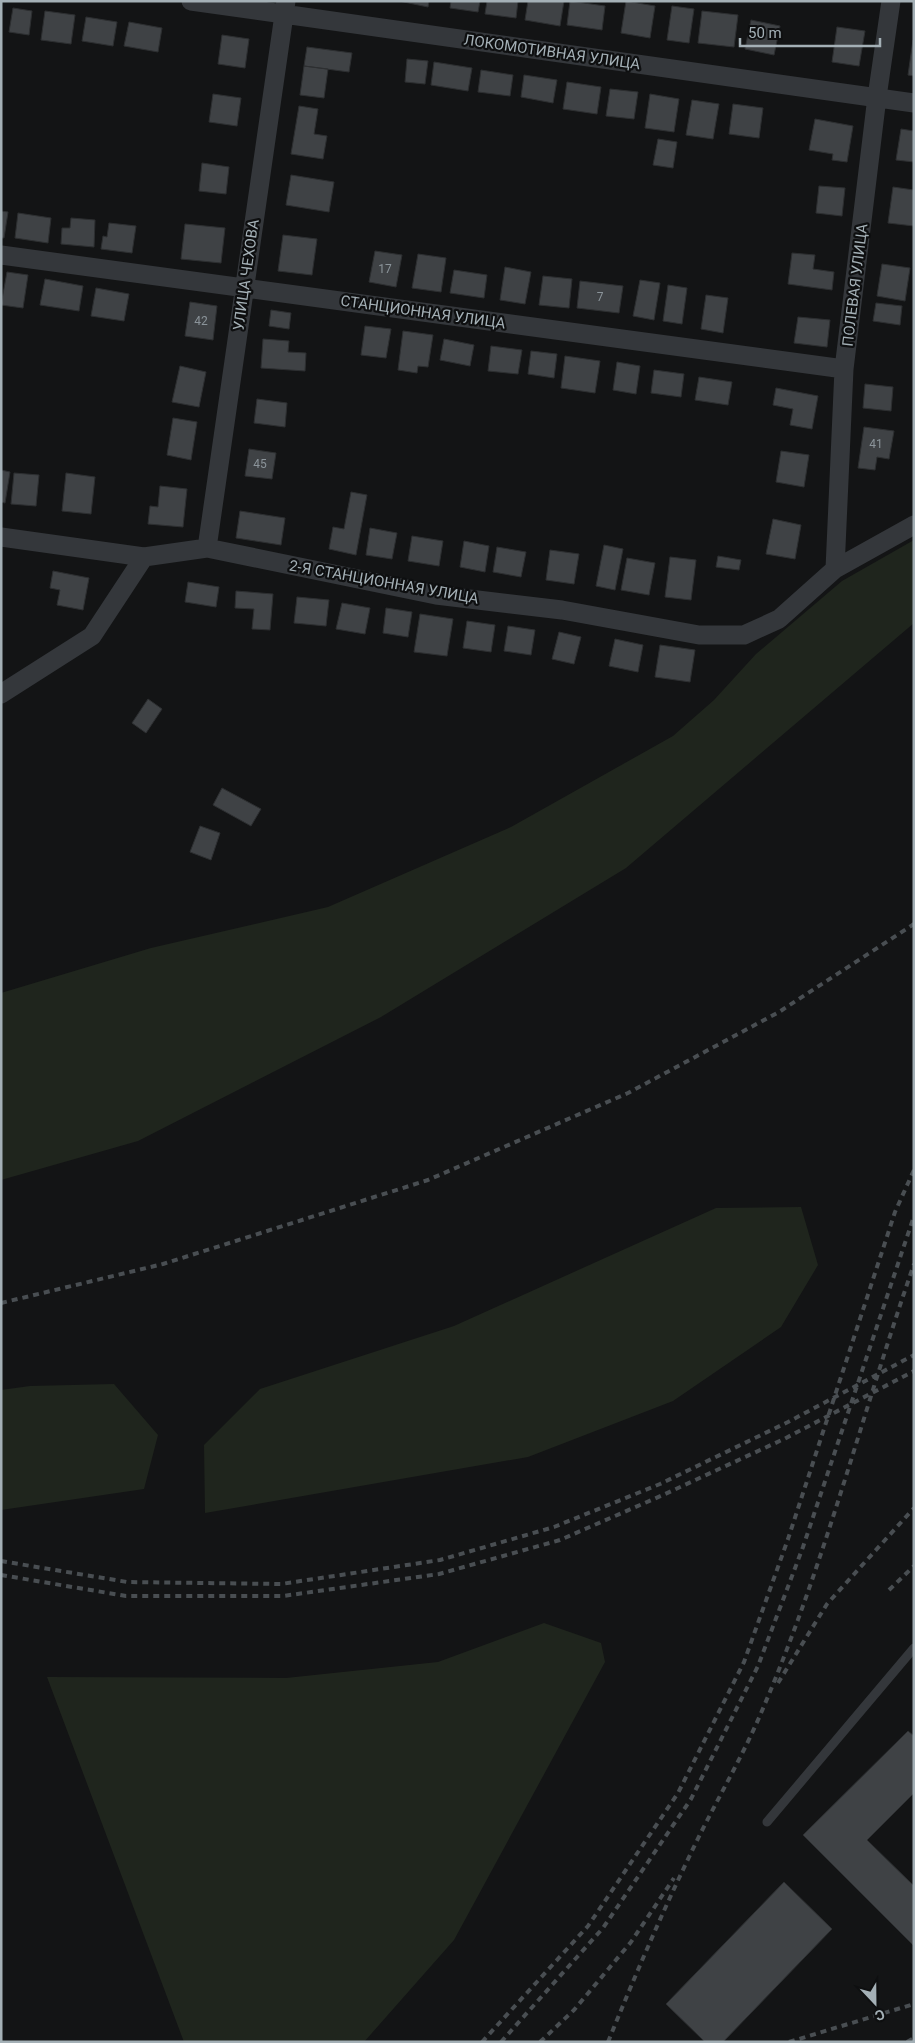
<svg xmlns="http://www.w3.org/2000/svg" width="915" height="2043" font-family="Roboto,sans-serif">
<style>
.green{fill:#1f251d}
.building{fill:#3f4245;stroke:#2d2f31}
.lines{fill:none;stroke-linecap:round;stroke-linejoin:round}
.service{stroke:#34373b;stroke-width:9}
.minor{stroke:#34373b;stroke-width:19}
.rail{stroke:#494e52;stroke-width:4;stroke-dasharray:6 5;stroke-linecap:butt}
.labels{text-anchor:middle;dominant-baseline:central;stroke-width:4.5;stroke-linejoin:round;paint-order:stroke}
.number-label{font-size:12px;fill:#8b949a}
.street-label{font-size:15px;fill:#a4b0b6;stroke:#0e0f10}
</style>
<rect width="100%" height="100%" fill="#131415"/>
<!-- green -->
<path class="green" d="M 914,540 L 914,623 L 626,868 L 381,1017 L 138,1141 L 1,1180 L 1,993 L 151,948 L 328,907 L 511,827 L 673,736 L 714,700 L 756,654 L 842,581 Z
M 801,1207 L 818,1265 L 781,1327 L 673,1401 L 528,1457 L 205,1513 L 204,1445 L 260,1389 L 454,1326 L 716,1208 Z
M 114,1384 L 158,1435 L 144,1489 L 1,1510 L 1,1390 L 30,1386 Z
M 544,1623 L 601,1643 L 605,1662 L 454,1940 L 364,2042 L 184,2042 L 47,1677 L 286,1678 L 438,1662 Z"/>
<!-- building -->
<path class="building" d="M 399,1 L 429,1 L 428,7 Z
M 451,1 L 480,1 L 478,12 L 450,8 Z
M 487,1 L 518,1 L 516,18 L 485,14 Z
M 528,1 L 564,1 L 560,26 L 525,20 Z
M 570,1 L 605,6 L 602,30 L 567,25 Z
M 626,1 L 655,6 L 650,38 L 621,33 Z
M 672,6 L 694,9 L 689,43 L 667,40 Z
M 13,8 L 32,11 L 29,35 L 9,32 Z
M 45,11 L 75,15 L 71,44 L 41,40 Z
M 702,11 L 738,15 L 734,47 L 698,43 Z
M 86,17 L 117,22 L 113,46 L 82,41 Z
M 751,20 L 780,26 L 774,55 L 745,49 Z
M 129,22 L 162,28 L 158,52 L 124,46 Z
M 837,27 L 865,31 L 859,66 L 832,62 Z
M 222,35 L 249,39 L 245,68 L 218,64 Z
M 913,40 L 914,40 L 914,76 L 908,75 Z
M 307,47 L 352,53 L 349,72 L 304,66 Z
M 407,59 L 428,61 L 425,84 L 405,82 Z
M 434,62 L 472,68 L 468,91 L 431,85 Z
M 304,66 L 328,69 L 324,98 L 300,95 Z
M 481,70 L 513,75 L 510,96 L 478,92 Z
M 524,75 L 557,80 L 553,103 L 521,97 Z
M 567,82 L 601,87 L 597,114 L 563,109 Z
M 610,89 L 638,92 L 634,119 L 606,116 Z
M 213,94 L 241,98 L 237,126 L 209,122 Z
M 650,94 L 679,99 L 674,132 L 645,128 Z
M 692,100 L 719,104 L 713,139 L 686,135 Z
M 733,104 L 763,108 L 759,138 L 729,134 Z
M 299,106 L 318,109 L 314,134 L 327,136 L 323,159 L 291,154 Z
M 815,119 L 853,126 L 847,162 L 832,160 L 833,154 L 809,150 Z
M 901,129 L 914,131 L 914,162 L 896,160 Z
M 658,139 L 677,142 L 673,168 L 653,165 Z
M 202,163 L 229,167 L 226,194 L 199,191 Z
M 291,175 L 334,182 L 329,212 L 286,205 Z
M 819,186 L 845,188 L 842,216 L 816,213 Z
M 893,187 L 914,190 L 914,226 L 888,223 Z
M 1,211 L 8,212 L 4,238 L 1,238 Z
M 18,213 L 51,218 L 48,243 L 15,238 Z
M 71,218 L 95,220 L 94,247 L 61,244 L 62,228 L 70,228 Z
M 109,223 L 136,226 L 132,253 L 101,249 L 103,236 L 107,237 Z
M 185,224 L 225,228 L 221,263 L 181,259 Z
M 283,235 L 317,239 L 312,275 L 278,271 Z
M 375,251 L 402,255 L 396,287 L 369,282 Z
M 792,253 L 815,255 L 813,269 L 834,272 L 832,290 L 788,284 Z
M 418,254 L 446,258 L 441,292 L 412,288 Z
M 882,264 L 910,268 L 905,301 L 877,296 Z
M 505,267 L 531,272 L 525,304 L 500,300 Z
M 454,270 L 487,275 L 484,298 L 450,293 Z
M 7,272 L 28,275 L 23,308 L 1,305 Z
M 543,276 L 572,279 L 569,308 L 539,305 Z
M 45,279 L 83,286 L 79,311 L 40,305 Z
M 640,280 L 660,283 L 654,320 L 633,316 Z
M 580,281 L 623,286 L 619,313 L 577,308 Z
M 668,285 L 687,288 L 682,324 L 663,321 Z
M 96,288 L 129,294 L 124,321 L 91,316 Z
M 706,295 L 728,298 L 723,333 L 701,329 Z
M 190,302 L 217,306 L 213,340 L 185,336 Z
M 876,303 L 902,306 L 900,325 L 873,321 Z
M 271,310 L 291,313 L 289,329 L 269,326 Z
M 798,317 L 830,320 L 827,347 L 794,343 Z
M 365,326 L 391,329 L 386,358 L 361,355 Z
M 403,331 L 433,335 L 428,367 L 418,366 L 417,373 L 398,370 Z
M 263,339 L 289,341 L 288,352 L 306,353 L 305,371 L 261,368 Z
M 444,339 L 474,345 L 470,366 L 440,360 Z
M 491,346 L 522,350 L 518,374 L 488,371 Z
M 531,351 L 557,354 L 554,378 L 528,374 Z
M 565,356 L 600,361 L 595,393 L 561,388 Z
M 617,362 L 640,366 L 636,394 L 613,390 Z
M 180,366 L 206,372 L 199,407 L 172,402 Z
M 654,370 L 684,374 L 681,397 L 651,393 Z
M 699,377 L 732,382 L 728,405 L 695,400 Z
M 865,384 L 893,387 L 891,411 L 863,408 Z
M 776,388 L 818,396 L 812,429 L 790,425 L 793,409 L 773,405 Z
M 257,399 L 287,403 L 285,427 L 254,423 Z
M 173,418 L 197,422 L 191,460 L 167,455 Z
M 864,427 L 894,431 L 889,459 L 877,457 L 875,470 L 858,468 Z
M 249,449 L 276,453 L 272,479 L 245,476 Z
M 781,451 L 809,455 L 804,487 L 776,482 Z
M 1,470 L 10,472 L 5,503 L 1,502 Z
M 14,473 L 39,475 L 36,506 L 11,504 Z
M 66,473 L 95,477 L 91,514 L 62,511 Z
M 160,486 L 187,489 L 183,527 L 148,524 L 150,506 L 158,507 Z
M 351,492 L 367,495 L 356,555 L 329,549 L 333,527 L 344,529 Z
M 240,511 L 285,518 L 281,545 L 236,538 Z
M 773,519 L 801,525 L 795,559 L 766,554 Z
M 370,528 L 397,533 L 392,559 L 366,555 Z
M 412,536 L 443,541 L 439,566 L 408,561 Z
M 464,541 L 489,546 L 485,572 L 460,567 Z
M 604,545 L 623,549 L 615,590 L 596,586 Z
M 497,547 L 526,552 L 521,577 L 493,572 Z
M 550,550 L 579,554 L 574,584 L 546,580 Z
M 718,556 L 741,560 L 739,570 L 716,567 Z
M 670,557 L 696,560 L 691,600 L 665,597 Z
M 627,558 L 655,563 L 649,595 L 621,590 Z
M 53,571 L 89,578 L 83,610 L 57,605 L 60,590 L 50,588 Z
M 188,582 L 219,587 L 216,607 L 185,602 Z
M 236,591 L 273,594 L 270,630 L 252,629 L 254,609 L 235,608 Z
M 297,597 L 329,600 L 326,626 L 294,623 Z
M 342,603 L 370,608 L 365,634 L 336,629 Z
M 386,608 L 412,612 L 408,637 L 383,633 Z
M 420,614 L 453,619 L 447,656 L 414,652 Z
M 467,621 L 495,625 L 491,652 L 463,648 Z
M 508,626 L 535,630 L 531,655 L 504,651 Z
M 559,632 L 581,637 L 574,664 L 552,659 Z
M 615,639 L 643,645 L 638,672 L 609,666 Z
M 660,645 L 695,650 L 690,682 L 655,677 Z
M 148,699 L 162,709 L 146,733 L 132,723 Z
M 222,788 L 261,809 L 251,826 L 213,805 Z
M 200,826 L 220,833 L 211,860 L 190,852 Z
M 908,1731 L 914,1736 L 914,1793 L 867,1840 L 914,1886 L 913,1945 L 803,1835 Z
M 784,1882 L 832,1929 L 723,2042 L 705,2042 L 666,2004 Z"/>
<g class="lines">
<!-- service -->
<path class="service" d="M 767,1822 L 914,1648"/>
<!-- minor -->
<path class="minor" d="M 191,1 L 914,103
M 1,255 L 844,369
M 1,537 L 144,557 L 207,548 L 436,595 L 562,610 L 699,635 L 744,635 L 779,619 L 835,569 L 914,525
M 207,548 L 286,1
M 835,569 L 844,369 L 877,97 L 891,1
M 1,694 L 92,636 L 144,557"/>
<!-- rail -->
<path class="rail" d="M 1,1303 L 163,1264 L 428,1180 L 628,1093 L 779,1012 L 914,924
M 1,1561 L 127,1582 L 281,1584 L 440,1560 L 554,1527 L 660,1484 L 788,1422 L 914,1355
M 1,1575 L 126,1596 L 283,1596 L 439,1574 L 560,1540 L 663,1495 L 784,1439 L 914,1371
M 889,1590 L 914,1566
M 778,1683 L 827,1604 L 914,1508
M 482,2042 L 588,1926 L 678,1793 L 744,1662 L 788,1539 L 895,1212 L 914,1170
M 501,2042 L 603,1928 L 691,1799 L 758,1666 L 803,1547 L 914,1216
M 540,2042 L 574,2010 L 631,1942 L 674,1878
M 608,2042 C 634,1978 661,1915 691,1853 C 714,1804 743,1757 764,1706 C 825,1563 863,1411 914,1264
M 789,2042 L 914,2004
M 907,2042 L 914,2038"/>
</g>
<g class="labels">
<!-- number labels -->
<g class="number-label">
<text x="385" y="269">17</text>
<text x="600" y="297">7</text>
<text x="201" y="321">42</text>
<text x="876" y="444">41</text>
<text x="260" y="464">45</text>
</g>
<!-- street labels -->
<g class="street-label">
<text transform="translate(552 52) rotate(8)">ЛОКОМОТИВНАЯ УЛИЦА</text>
<text transform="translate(246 275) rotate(-82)">УЛИЦА ЧЕХОВА</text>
<text transform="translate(855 285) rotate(-83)">ПОЛЕВАЯ УЛИЦА</text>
<text transform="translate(423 312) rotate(8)">СТАНЦИОННАЯ УЛИЦА</text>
<text transform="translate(384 582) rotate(10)">2-Я СТАНЦИОННАЯ УЛИЦА</text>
</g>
</g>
<!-- border -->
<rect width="915" height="2043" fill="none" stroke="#a4b0b6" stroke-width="5"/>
<!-- north arrow -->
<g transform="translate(875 2003) rotate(158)" stroke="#0e0f10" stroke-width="4" paint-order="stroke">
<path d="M0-4L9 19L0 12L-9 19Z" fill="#a4b0b6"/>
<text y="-8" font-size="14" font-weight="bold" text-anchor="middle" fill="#a4b0b6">С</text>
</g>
<!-- scale -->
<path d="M740 38v8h140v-8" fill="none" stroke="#a4b0b6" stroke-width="2.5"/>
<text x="748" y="38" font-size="15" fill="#a4b0b6" stroke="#0e0f10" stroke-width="4" paint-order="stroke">50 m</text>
</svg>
